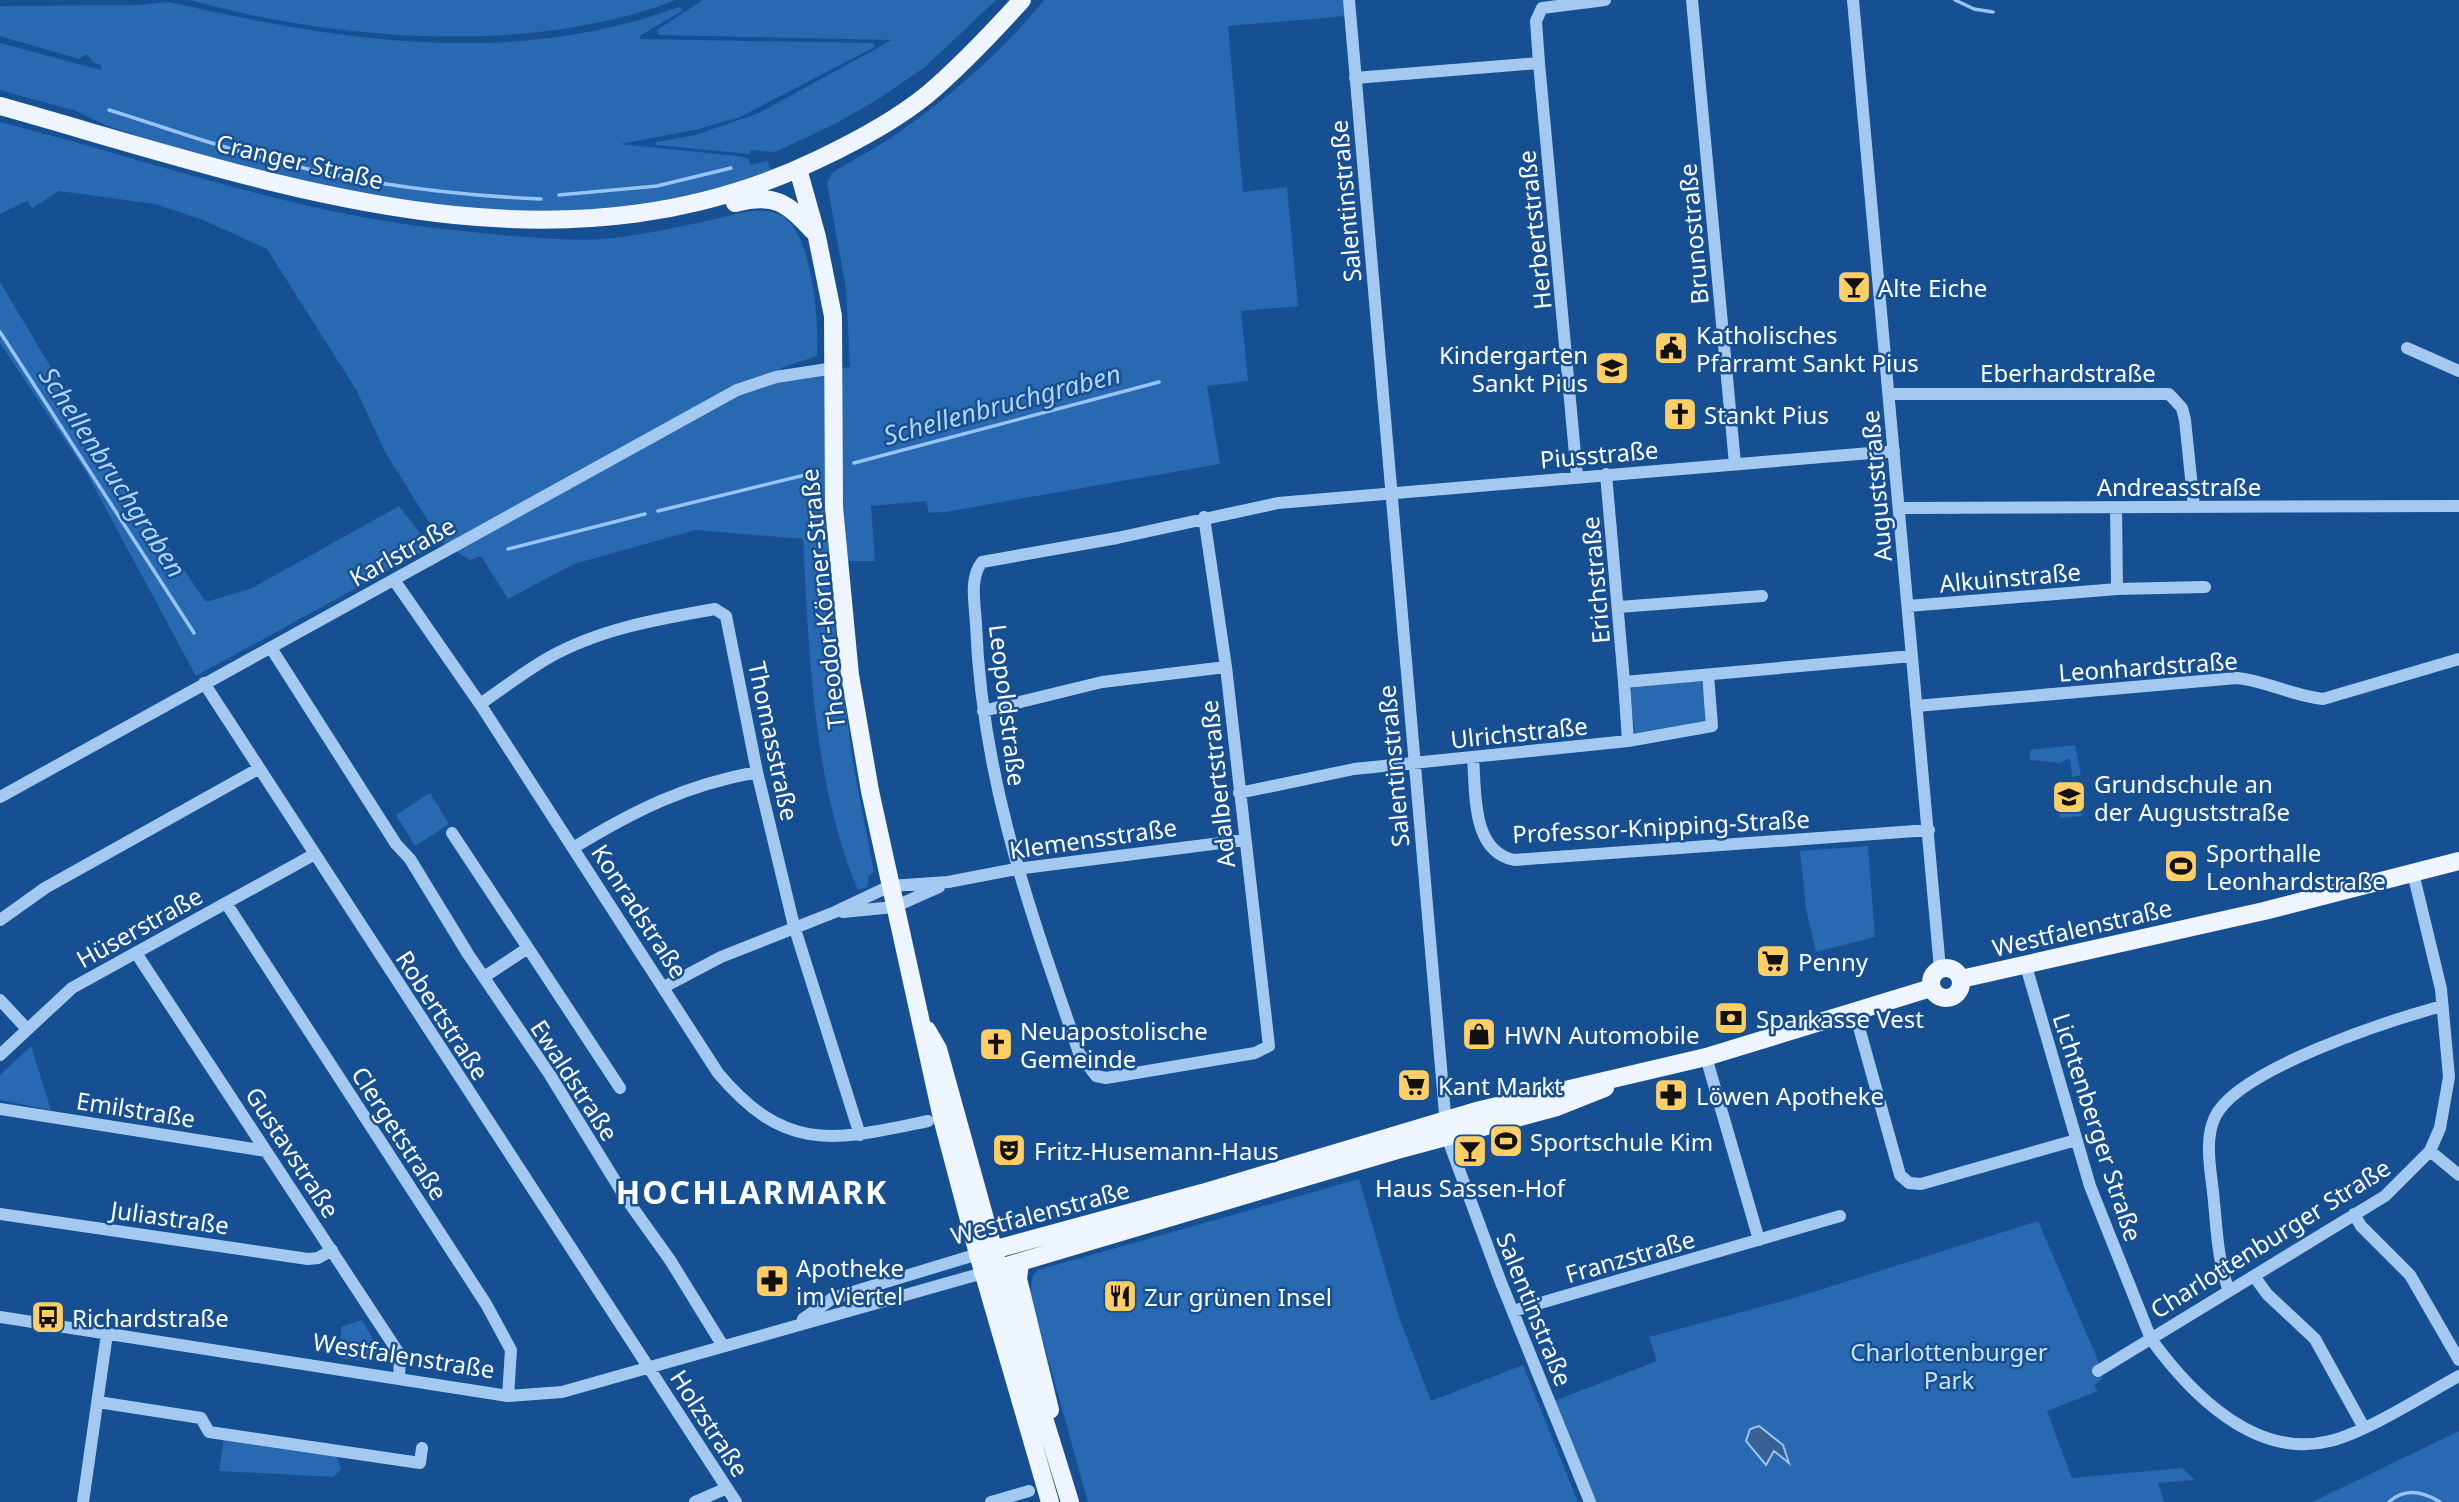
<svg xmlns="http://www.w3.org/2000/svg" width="2459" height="1502" font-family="'Noto Sans',sans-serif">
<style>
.green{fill:#2869b1}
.water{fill:#386293;stroke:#96c4f4;stroke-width:2}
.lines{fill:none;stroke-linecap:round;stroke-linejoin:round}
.stream{stroke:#96c4f4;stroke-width:3.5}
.minor{stroke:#a4c9f1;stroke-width:12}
.major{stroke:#eef5ff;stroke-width:18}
.labels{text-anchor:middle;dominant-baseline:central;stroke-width:5;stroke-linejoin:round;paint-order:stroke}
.street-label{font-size:24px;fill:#fff;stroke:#164f92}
.poi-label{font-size:24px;fill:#fff;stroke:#164f92;text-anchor:start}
.park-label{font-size:24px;fill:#cbe2fc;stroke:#164f92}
.water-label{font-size:26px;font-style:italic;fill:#b0d3f8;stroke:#164f92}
.district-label{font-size:32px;font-weight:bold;letter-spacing:2px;fill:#fff;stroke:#164f92}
</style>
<rect width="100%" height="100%" fill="#164f92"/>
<!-- green -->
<path class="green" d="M 190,0 L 676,0 C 532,56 337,41 190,0 Z
M 703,0 L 996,0 L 925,67 L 880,98 L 835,124 L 775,152 L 750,150 L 750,154 L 656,145 L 656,142 L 695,135 L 759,113 L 892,40 L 658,35 L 657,30 Z
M 1044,0 L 1345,0 L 1346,16 L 1228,26 L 1243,192 L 1287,187 L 1298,306 L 1241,311 L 1248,381 L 1207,386 L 1220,464 L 945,512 L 929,513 L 926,501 L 871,506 L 875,561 L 826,561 L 854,769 L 874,872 L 869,875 L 867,887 L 858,890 C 813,785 809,651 803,539 L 695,530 L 574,564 L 508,599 L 481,556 L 470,560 L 441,542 L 384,450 L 357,391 L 267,249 L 203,220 L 155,204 L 59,191 L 32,208 L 27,201 L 0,214 L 0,122 C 149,160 299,215 453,230 C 503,235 573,244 622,237 C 650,233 678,227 706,221 C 729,217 755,205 778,214 C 813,227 819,323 817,356 L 781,368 L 782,375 L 850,367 L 846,289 L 827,183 L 832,173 C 852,160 873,150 892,137 C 949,98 1001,53 1044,0 Z
M 168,2 C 344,41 505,69 680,7 L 682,11 L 641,35 L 639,39 L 873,43 L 875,47 L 740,117 L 695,130 L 620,144 L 738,156 L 749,159 L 750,165 L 767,161 L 771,170 L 705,193 L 603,212 L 451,210 L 296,182 L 158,143 L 105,125 L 76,111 L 0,90 L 0,43 L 101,70 L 101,65 L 93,62 L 87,54 L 79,59 L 0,36 L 0,6 L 141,5 Z
M 0,282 L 89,431 L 206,602 L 252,588 L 399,506 L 431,547 L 196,676 L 86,472 L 0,343 Z
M 1701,681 L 1707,715 L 1705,723 L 1635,735 L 1630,691 L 1635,686 Z
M 2075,745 L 2081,775 L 2072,777 L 2070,758 L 2060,763 L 2030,760 L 2030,750 Z
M 2079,784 L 2082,816 L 2060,818 L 2057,787 Z
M 430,793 L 449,824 L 415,846 L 396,815 Z
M 1868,846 L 1875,937 L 1816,952 L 1806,909 L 1800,851 Z
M 31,1046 L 51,1110 L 0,1100 L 0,1075 Z
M 1359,1179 L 1399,1317 L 1431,1401 L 1523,1365 L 1578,1502 L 1088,1502 L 1030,1294 L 1033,1275 L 1038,1270 Z
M 2038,1221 L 2098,1360 L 2102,1379 L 2094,1385 L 2098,1391 L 2047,1411 L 2072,1478 L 2182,1468 L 2195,1480 L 2158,1483 L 2164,1502 L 1595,1502 L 1554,1401 L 1657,1361 L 1649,1337 L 1794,1298 Z
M 362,1320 L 382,1355 L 370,1362 L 340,1358 L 341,1327 Z
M 2459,1431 L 2459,1502 L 2312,1502 Z
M 224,1439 L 330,1455 L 337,1457 L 341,1469 L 333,1477 L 219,1471 Z"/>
<!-- water -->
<path class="water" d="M 1759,1426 L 1783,1445 L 1789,1463 L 1774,1451 L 1766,1465 L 1746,1441 L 1750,1429 Z"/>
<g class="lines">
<!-- stream -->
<path class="stream" d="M 1955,0 L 1974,9 L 1993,12
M 109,110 C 158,125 207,143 256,156 C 349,182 446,195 541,199
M 559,195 L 657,186 L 731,168
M 0,332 L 194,633
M 854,463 L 1159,382
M 658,511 L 805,475
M 508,549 L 645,514
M 2389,1502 C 2405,1487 2424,1492 2440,1502"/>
<!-- minor -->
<path class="minor" d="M 1349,0 L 1447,1137 L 1500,1280 L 1590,1502
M 1692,0 L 1735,464
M 1853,0 L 1940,969
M 1539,63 L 1577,476
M 1355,78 L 1539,63 L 1536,21 L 1542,8 L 1605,0
M 2407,348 L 2459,371
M 1889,394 L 2169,394 L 2182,408 L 2185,420 L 2194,507
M 1606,474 L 1624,682
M 1899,508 L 2459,506
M 2116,508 L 2117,589
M 1204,517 L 1226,667 L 1269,1046 L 1255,1053 L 1106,1078 L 1096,1076 L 1079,1053 C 1029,907 982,780 976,624 C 975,604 969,578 982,562 L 1117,538 L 1278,503 L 1894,451
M 394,580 L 480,704 L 718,1073 C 787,1155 835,1140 928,1121
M 1908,606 L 2117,589 L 2205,587
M 1619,607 L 1762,596
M 271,648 L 396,844 L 410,859 L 468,954 L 550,1075 L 625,1197 L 670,1260 L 723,1346
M 204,683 L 736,1502
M 480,704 C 502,689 524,672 548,658 C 599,629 658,619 715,609 L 726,616 L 757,772 L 794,926 L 860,1135
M 1916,706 L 2237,678 C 2267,681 2293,696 2323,699 L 2459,659
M 983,711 L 1102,682 L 1226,667
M 1628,741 L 1624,682 L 1912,656
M 1473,758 C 1476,792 1471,851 1514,860 L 1929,830
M 1239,793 L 1354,769 L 1628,741 L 1712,726 L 1708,675
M 0,797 L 737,390 L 776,377 L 834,368
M 452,833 L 528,948 L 484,977
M 573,848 C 635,810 686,785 757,772
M 226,903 L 486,1304 L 511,1350 L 508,1396
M 843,912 L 894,907 L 939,887
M 0,920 L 45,888 L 258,769
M 528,948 L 620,1088
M 136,953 L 400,1355 L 399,1379
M 2026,966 L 2090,1186 L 2151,1339 C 2190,1393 2255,1460 2330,1441 C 2367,1432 2424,1395 2459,1376
M 664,987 L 721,957 L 835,912 L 890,886 L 948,882 L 1016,869 L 1244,840
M 0,1000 L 27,1029
M 1855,1013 L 1900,1175 L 1909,1183 L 1921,1184 L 2076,1140
M 0,1055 L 72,988 L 313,855
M 1706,1057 L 1759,1240
M 0,1109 L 266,1151
M 2430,1151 L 2459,1175
M 0,1214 L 308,1259 L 318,1258 L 332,1250
M 2354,1214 L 2361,1226 L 2410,1275 L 2459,1360
M 2254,1276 L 2267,1294 L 2315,1339 L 2363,1426
M 2229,1291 C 2218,1262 2217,1233 2214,1202 C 2212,1175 2203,1142 2215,1117 C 2237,1069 2391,1020 2442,1006
M 1513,1311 L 1840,1216
M 0,1317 L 508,1396 L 562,1392 L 983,1273
M 803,1319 L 833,1298 L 978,1254
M 2098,1371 L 2385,1196 L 2430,1151 L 2440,1128 L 2449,1077 L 2441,989 L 2413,873
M 98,1402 L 201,1418 L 209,1432 L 420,1463 L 422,1448
M 83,1502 L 107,1334
M 695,1502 L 727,1488
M 991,1502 L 1029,1491"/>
<!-- major -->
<path class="major" d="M 0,106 C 268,181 550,289 819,159 C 857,141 895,121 928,94 C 962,65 992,33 1022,0
M 798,169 L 817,237 L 833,316 L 834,507 L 850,675 L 870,791 L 942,1118 L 978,1254 L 1050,1502
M 735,203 C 774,193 787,202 813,231
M1931 983a15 15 0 1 1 30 0a15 15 0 1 1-30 0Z
M 1961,979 L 2264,911 L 2459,861
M 927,1030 L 938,1049 L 1008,1302 L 1070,1502
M 978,1254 L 1202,1193 L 1476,1111 L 1706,1057 L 1931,988
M 1020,1262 L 1018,1279 L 1050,1410
M 983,1273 L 1397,1150 L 1557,1107 L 1605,1088"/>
</g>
<!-- icons -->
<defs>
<g id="bar-square" transform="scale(1.75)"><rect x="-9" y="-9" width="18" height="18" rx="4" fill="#ffce64" stroke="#164f92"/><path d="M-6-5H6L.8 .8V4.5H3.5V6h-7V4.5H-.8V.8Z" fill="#111"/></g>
<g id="civic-square" transform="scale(1.75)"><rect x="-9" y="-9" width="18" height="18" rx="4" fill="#ffce64" stroke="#164f92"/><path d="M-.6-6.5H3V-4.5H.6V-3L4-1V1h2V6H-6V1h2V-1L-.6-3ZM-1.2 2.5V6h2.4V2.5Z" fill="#111"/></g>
<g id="school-square" transform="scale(1.75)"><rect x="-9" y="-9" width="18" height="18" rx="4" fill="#ffce64" stroke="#164f92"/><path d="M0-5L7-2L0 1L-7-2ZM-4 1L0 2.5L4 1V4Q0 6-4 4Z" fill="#111"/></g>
<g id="church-square" transform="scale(1.75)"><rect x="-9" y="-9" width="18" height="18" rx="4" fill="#ffce64" stroke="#164f92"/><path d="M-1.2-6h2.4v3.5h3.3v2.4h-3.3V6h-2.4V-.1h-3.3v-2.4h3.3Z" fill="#111"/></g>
<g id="stadium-square" transform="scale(1.75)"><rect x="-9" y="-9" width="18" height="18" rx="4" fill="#ffce64" stroke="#164f92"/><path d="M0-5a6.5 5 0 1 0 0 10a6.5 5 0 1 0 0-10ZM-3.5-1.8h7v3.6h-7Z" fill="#111"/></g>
<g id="supermarket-square" transform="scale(1.75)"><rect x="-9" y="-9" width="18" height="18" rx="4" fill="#ffce64" stroke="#164f92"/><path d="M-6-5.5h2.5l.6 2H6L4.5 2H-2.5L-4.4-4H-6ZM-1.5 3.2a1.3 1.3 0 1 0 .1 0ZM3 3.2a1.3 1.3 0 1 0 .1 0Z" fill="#111"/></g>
<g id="bank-square" transform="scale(1.75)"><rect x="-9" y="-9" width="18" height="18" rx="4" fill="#ffce64" stroke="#164f92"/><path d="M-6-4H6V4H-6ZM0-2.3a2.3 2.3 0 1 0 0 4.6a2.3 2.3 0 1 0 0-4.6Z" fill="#111"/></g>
<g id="shop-square" transform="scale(1.75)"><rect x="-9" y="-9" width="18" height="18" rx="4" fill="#ffce64" stroke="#164f92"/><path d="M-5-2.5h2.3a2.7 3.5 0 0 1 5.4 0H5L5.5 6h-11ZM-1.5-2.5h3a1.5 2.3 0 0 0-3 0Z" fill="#111"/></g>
<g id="pharmacy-square" transform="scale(1.75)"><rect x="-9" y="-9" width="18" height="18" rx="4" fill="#ffce64" stroke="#164f92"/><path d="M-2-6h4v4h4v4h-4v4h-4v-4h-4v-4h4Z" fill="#111"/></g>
<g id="theatre-square" transform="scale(1.75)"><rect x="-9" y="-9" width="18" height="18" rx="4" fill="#ffce64" stroke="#164f92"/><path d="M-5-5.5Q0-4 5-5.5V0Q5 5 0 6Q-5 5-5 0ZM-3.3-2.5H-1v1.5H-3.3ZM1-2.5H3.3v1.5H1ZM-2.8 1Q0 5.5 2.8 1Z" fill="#111"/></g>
<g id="restaurant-square" transform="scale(1.75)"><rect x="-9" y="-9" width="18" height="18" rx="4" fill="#ffce64" stroke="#164f92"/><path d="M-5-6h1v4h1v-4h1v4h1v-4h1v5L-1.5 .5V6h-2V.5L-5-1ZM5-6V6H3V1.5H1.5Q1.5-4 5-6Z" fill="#111"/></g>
<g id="bus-square" transform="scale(1.75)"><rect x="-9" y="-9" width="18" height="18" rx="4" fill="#ffce64" stroke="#164f92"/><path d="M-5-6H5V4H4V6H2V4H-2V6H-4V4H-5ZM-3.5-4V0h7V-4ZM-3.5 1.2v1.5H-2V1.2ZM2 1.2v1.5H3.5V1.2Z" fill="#111"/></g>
</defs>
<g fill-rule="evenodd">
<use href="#bar-square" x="1854" y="287"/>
<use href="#civic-square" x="1671" y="348"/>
<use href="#school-square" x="1612" y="368"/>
<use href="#church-square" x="1680" y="414"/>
<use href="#school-square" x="2069" y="797"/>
<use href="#stadium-square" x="2181" y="866"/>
<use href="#supermarket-square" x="1773" y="961"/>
<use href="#bank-square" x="1731" y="1018"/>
<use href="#shop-square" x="1479" y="1034"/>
<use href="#church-square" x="996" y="1044"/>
<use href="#supermarket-square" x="1414" y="1085"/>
<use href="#pharmacy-square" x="1671" y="1095"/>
<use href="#stadium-square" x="1506" y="1141"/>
<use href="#theatre-square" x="1009" y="1150"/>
<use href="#bar-square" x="1470" y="1151"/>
<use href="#pharmacy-square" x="772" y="1281"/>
<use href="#restaurant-square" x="1120" y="1296"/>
<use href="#bus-square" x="48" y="1317"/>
</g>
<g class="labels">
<!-- street labels -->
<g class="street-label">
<text transform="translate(300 161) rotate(13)">Cranger Straße</text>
<text transform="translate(1345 201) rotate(-95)">Salentinstraße</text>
<text transform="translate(1534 230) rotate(-96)">Herbertstraße</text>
<text transform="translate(1693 234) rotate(-95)">Brunostraße</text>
<text x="2068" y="372">Eberhardstraße</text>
<text transform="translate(1599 454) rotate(-5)">Piusstraße</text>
<text transform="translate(1876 486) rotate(-95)">Auguststraße</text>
<text x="2179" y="486">Andreasstraße</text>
<text transform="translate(402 551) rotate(-29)">Karlstraße</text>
<text transform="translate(2010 577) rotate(-5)">Alkuinstraße</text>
<text transform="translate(1595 580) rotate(-95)">Erichstraße</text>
<text transform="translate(822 599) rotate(-96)">Theodor-Körner-Straße</text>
<text transform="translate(2148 666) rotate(-4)">Leonhardstraße</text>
<text transform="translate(1008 705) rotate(83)">Leopoldstraße</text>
<text transform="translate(1519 732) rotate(-6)">Ulrichstraße</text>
<text transform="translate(774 741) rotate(78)">Thomasstraße</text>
<text transform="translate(1393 766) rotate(-95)">Salentinstraße</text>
<text transform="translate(1217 784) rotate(-96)">Adalbertstraße</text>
<text transform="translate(1661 826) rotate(-3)">Professor-Knipping-Straße</text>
<text transform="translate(1093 838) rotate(-8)">Klemensstraße</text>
<text transform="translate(640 911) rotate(57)">Konradstraße</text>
<text transform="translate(139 927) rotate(-29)">Hüserstraße</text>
<text transform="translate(2082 927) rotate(-13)">Westfalenstraße</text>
<text transform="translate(443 1015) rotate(57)">Robertstraße</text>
<text transform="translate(575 1080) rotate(57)">Ewaldstraße</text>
<text transform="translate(136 1109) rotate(9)">Emilstraße</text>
<text transform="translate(2098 1127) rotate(72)">Lichtenberger Straße</text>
<text transform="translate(400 1133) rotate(57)">Clergetstraße</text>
<text transform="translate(293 1152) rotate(57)">Gustavstraße</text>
<text transform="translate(1040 1212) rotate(-15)">Westfalenstraße</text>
<text transform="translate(170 1217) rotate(8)">Juliastraße</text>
<text transform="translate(2270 1238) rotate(-32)">Charlottenburger Straße</text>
<text transform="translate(1630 1256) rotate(-16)">Franzstraße</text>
<text transform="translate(1535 1309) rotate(68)">Salentinstraße</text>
<text transform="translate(404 1355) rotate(9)">Westfalenstraße</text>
<text transform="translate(710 1423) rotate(57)">Holzstraße</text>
</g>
<!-- poi labels -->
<g class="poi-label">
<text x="1878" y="287">Alte Eiche</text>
<text x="1696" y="334">Katholisches<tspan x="1696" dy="28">Pfarramt Sankt Pius</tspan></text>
<text x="1588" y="354" text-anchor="end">Kindergarten<tspan x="1588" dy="28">Sankt Pius</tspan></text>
<text x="1704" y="414">Stankt Pius</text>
<text x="2094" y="783">Grundschule an<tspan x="2094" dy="28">der Auguststraße</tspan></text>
<text x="2206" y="852">Sporthalle<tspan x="2206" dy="28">Leonhardstraße</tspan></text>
<text x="1798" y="961">Penny</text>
<text x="1756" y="1018">Sparkasse Vest</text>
<text x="1020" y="1030">Neuapostolische<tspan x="1020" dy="28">Gemeinde</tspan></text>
<text x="1504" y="1034">HWN Automobile</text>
<text x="1438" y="1085">Kant Markt</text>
<text x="1696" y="1095">Löwen Apotheke</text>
<text x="1530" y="1141">Sportschule Kim</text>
<text x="1034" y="1150">Fritz-Husemann-Haus</text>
<text x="1470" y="1187" text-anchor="middle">Haus Sassen-Hof</text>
<text x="796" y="1267">Apotheke<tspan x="796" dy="28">im Viertel</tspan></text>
<text x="1144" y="1296">Zur grünen Insel</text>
<text x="72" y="1317">Richardstraße</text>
</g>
<!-- park labels -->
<g class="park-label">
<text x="1949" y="1351">Charlottenburger<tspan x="1949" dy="28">Park</tspan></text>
</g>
<!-- water labels -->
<g class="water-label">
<text transform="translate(1002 404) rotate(-15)">Schellenbruchgraben</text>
<text transform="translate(113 472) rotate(57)">Schellenbruchgraben</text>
</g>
<!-- district labels -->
<g class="district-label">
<text x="752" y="1191">HOCHLARMARK</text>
</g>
</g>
</svg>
